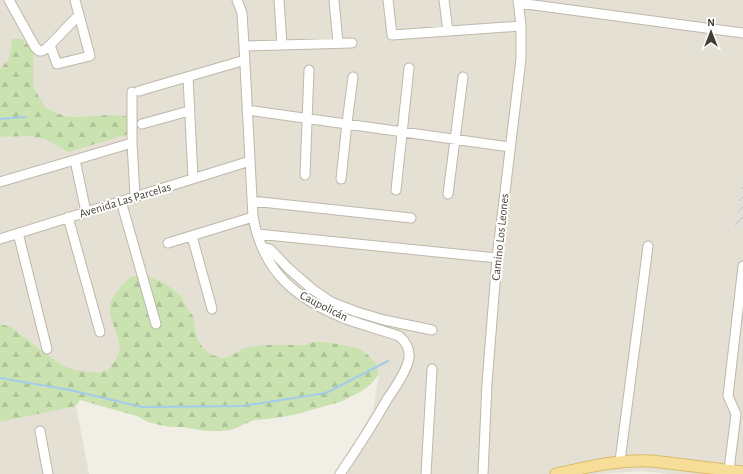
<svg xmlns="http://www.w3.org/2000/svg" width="743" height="474" font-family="'Alegreya Sans',sans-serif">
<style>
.residential{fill:#e4e0d3}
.industrial{fill:url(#industrial-furrows)}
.forest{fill:url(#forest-firs)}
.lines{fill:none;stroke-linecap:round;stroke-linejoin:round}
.stream{stroke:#a5cbea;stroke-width:2}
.minor-casing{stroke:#beb8ab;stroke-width:11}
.major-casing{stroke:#dabb6a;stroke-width:13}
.minor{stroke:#fff;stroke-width:9}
.major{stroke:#f6de99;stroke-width:11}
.labels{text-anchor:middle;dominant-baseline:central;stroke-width:4;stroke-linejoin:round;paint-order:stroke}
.street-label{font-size:12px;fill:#433e35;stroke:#fff}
</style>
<defs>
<pattern id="industrial-furrows" width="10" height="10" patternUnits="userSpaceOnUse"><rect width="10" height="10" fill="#e3dfda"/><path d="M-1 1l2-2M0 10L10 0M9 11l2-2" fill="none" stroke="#c4c0bc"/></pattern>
<pattern id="forest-firs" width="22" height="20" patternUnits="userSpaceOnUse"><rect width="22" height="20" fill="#cae2b0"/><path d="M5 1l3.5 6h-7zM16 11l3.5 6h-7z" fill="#afc398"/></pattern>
</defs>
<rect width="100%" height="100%" fill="#f1eee5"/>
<!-- residential -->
<path class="residential" d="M 0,0 L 743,0 L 743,474 L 668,474 L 641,471 L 596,474 L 336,474 L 373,411 L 379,374 L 359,348 L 326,342 L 314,342 L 303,345 L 268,345 L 234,354 L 224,358 L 212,355 L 203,348 L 197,338 L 193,316 L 186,306 L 182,297 L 173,289 L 152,278 L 110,315 L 118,338 L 120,349 L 115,361 L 108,370 L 98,373 L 85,372 L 75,370 L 64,366 L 53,359 L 11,327 L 0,324 L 0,137 L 31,136 L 47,140 L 68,152 L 126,117 L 109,115 L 79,117 L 64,116 L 46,108 L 33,88 L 33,68 L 34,52 L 12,39 L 9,59 L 0,69 Z
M 76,406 L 89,474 L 0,474 L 0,422 Z"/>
<!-- industrial -->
<path class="industrial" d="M 743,177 L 743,227 L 735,226 Z"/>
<!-- forest -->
<path class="forest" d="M 12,39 L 22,39 L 34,52 L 33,68 L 33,87 L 46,108 L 64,116 L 79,117 L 109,115 L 126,116 L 129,134 L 68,152 L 47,140 L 31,136 L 0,137 L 0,69 L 9,59 Z
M 142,274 L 152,278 L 164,283 L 173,289 L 182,297 L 186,306 L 193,316 L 197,338 L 203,348 L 212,355 L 224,358 L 234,354 L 244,348 L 257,346 L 268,345 L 303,345 L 314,342 L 326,342 L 359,348 L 368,355 L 375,363 L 379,374 L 371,384 L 362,391 L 340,402 L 293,415 L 268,419 L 254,420 L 231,430 L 219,431 L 206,431 L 183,427 L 171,427 L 160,425 L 148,422 L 137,416 L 126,413 L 80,400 L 76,406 L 0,422 L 0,324 L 11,327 L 53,359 L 64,366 L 75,370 L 98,373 L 108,370 L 115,361 L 120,349 L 118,338 L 110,315 L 110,304 L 115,294 L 122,285 L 131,277 Z"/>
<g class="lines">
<!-- stream -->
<path class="stream" d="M 0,119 L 26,117
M 0,378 L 70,390 L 142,407 L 242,406 L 326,393 L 388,361"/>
<!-- minor casing -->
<g class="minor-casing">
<path id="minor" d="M 9,0 L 35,47 L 39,51 L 42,51 L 47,48 L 79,15
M 237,0 L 242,13 L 244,46 L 253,217 C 263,272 296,299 346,319 C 363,325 381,330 399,336 C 405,341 410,349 409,357 C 408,369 395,388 388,398 C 373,424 357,449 340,474
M 279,0 L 282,45
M 334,0 L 338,43
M 388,0 L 392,35 L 521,26
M 444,0 L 448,31
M 519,3 L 743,33
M 50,45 L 57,64 L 90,56 L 75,0
M 244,46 L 352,43
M 188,77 L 193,178
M 139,91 L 245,60
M 132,92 L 132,143 L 135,196
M 247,110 L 510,147
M 142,124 L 189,111
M 75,160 L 86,212
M 305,175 L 309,70
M 341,179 L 347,123 L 353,77
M 0,182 L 132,143
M 396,190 L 409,68
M 448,194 L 463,77
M 121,201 L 156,324
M 252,201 L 411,218
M 68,217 L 100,332
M 18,233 L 47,349
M 257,234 L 497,258
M 192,236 L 212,309
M 0,239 L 250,161
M 168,243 L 253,217
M 262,247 L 270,249 L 288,268 L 312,289 L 331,302 L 357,312 L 384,320 L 432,330
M 40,431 L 48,474
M 620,461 L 648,246
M 729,470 L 736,414 L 728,396 L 743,266
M 426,474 L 432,369
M 483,474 L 487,383 L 497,258 L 521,59 L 521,26 L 518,0"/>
</g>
<!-- major casing -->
<g class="major-casing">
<path id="major" d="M 556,474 C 588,467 619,459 652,461 L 743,472"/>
</g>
<!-- minor -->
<use href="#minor" class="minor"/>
<!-- major -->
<use href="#major" class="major"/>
</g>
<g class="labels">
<!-- street labels -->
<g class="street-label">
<text transform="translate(125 200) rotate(-17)">Avenida Las Parcelas</text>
<text transform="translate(500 237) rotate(-84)">Camino Los Leones</text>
<text transform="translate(324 306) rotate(27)">Caupolicán</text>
</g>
</g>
<!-- north arrow -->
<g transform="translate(711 32)" stroke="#ffffff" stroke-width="3" paint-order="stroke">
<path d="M0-3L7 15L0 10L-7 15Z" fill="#433e35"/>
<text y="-6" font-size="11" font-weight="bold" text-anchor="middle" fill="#433e35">N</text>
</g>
</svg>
